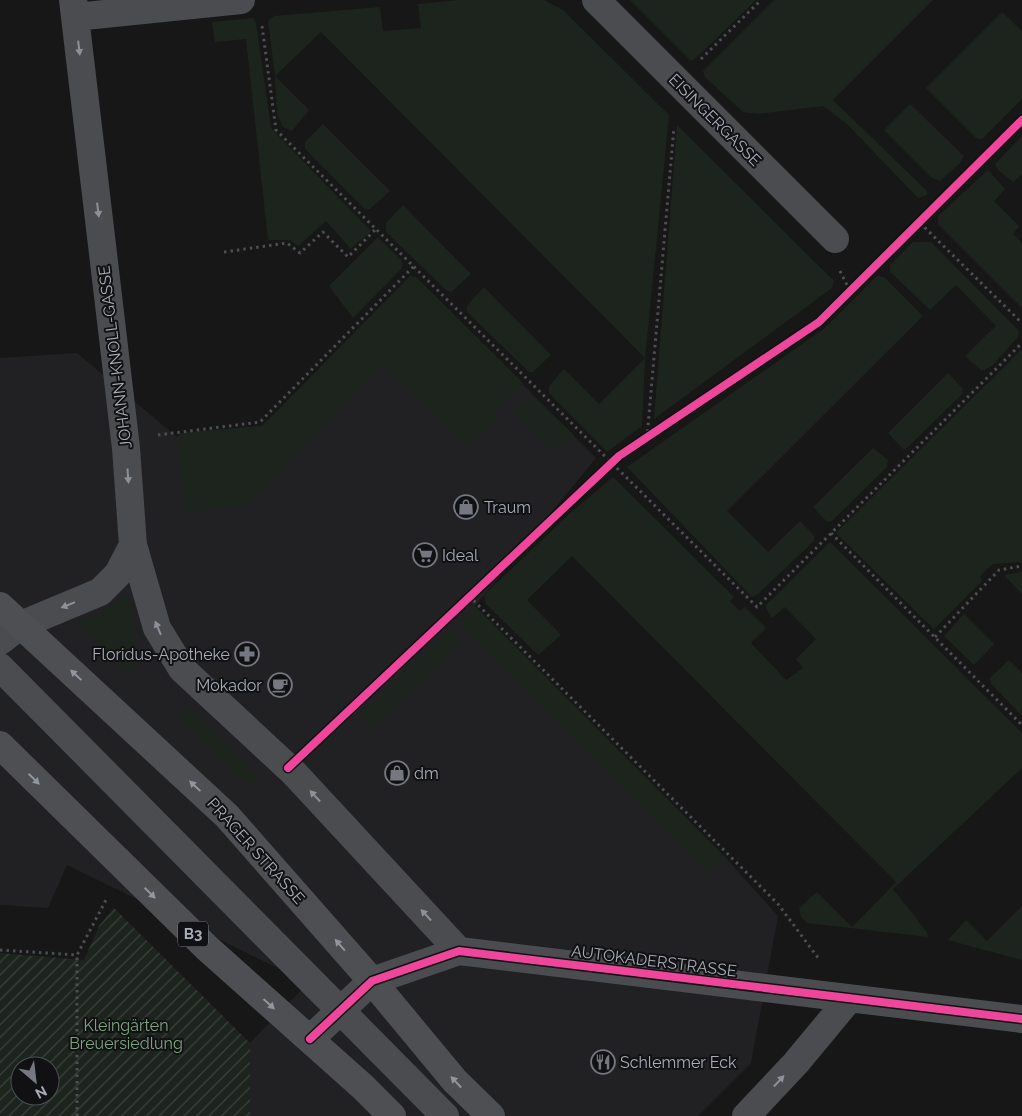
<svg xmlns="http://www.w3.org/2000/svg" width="1022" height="1116" font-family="Raleway,sans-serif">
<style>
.built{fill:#212123}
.green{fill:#1d241e}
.garden{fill:url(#garden-furrows);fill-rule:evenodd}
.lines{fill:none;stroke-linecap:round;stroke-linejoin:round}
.path{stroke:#4d4e52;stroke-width:3;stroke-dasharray:2.5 4;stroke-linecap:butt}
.minor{stroke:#4b4c50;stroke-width:28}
.major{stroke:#4d4f52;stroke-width:28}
.tram{stroke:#4b4c4f;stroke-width:1}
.cycleway-casing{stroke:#111113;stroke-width:11}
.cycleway{stroke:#ed469a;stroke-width:8}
.oneway{fill:#8c9099}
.oneway2{fill:#91969e}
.labels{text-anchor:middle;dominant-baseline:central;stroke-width:4;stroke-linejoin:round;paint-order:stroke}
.shield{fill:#111113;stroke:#7b7e86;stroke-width:1}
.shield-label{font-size:15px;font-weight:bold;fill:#a8adb8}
.street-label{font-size:16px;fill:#a8adb8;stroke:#111113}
.poi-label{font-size:16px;fill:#a8adb8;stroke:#111113;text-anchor:start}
.park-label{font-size:16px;fill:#7fa381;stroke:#111113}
</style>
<defs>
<pattern id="garden-furrows" width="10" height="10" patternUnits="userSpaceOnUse" patternTransform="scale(1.25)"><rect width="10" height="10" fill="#1d241e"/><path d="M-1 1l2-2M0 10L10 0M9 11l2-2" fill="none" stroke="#3b413d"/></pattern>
</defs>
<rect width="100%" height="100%" fill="#171717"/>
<!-- built -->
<path class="built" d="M 410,276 L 416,277 L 596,458 L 475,606 L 725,857 L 778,916 L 751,1063 L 698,1116 L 250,1116 L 250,1043 L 308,983 L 67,865 L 48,908 L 0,905 L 0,358 L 77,353 L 177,437 L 182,433 L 262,426 Z"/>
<!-- green -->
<path class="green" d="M 458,0 L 544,0 L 563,10 L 669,115 L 645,359 L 642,426 L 607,452 L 549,393 L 549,386 L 564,369 L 599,404 L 645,358 L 321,32 L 275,76 L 309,110 L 292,131 L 283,127 L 277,114 L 275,76 L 268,21 L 274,16 L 380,7 L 383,31 L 421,28 L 418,4 Z
M 630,0 L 756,0 L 697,57 L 691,61 Z
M 774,0 L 933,0 L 833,100 L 927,191 L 927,195 L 918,198 L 847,124 L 823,106 L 758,114 L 743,112 L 705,77 L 703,71 Z
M 1002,12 L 1022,31 L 1022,99 L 982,139 L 976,138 L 926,88 Z
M 253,18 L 256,23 L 271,128 L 371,231 L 351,249 L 326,221 L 298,246 L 290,240 L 268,240 L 246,39 L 215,42 L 212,22 Z
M 910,104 L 964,156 L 960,163 L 940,181 L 932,178 L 884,130 Z
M 323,124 L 390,191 L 370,209 L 365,209 L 305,149 L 305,142 Z
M 677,125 L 834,281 L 832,288 L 654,419 Z
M 1022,136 L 1022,174 L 1013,182 L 998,170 L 995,164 Z
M 988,170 L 1005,189 L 994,201 L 1019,226 L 1013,234 L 1022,243 L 1022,308 L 938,224 L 938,216 Z
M 403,205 L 471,274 L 451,292 L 447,291 L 386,232 L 386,223 Z
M 378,237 L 402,261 L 402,268 L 353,318 L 329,286 Z
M 913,242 L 931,242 L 1019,331 L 1018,337 L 992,366 L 982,371 L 965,356 L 996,326 L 956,285 L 930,310 L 890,272 L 890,265 Z
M 410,276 L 416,277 L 523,383 L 493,411 L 499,418 L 468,447 L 382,365 L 248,504 L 186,512 L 177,437 L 182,433 L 263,426 Z
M 877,276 L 884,277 L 923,316 L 727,511 L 768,552 L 800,521 L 814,536 L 814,541 L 758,594 L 752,597 L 627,467 L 825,328 Z
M 484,287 L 551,355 L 533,372 L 529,372 L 467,312 L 467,306 Z
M 1022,349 L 1022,562 L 993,564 L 980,576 L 982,581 L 934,629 L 836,533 Z
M 948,373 L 963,389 L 962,394 L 907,448 L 903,449 L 888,433 Z
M 532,395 L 573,434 L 554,452 L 515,411 Z
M 873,448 L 888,460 L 887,467 L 832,521 L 827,522 L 813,507 Z
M 613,477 L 734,597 L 730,601 L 740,611 L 745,607 L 766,628 L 751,643 L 786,680 L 803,668 L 796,659 L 816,639 L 785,607 L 772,618 L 765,606 L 830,542 L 1022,733 L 1022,768 L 893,889 L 927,932 L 928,937 L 807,923 L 801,917 L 799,908 L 817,892 L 852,927 L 896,882 L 572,556 L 527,600 L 561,635 L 538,655 L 486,604 L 484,595 L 569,514 Z
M 1022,572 L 1022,594 L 1004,575 Z
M 125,595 L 131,600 L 135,656 L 136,664 L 129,672 L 77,623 L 101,614 Z
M 475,606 L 725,857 L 708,873 L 475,642 L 459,622 Z
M 964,614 L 994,644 L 974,665 L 944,636 Z
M 449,630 L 456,638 L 457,646 L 372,730 L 359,716 Z
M 1009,660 L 1022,673 L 1022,716 L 991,684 L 990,678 Z
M 186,710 L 197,715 L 260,779 L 248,783 L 237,777 L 177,716 Z
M 1022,906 L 1022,960 L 948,940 L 966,920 L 987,941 Z"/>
<!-- garden -->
<path class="garden" d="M 114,908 L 250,1043 L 250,1116 L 0,1116 L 0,953 L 84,960 L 99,926 ZM 20,1066 L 50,1066 L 50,1096 L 20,1096 Z"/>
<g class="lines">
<!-- path -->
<path class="path" d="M 262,26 L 276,130 L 757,607 L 1022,343
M 701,59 L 761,0
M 920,223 L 1022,323
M 224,252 L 287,243 L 300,253 L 323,232 L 348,257 L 377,228
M 840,271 L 850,291
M 158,435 L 260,422 L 414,266
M 647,438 L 674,127
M 831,533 L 1022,725
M 469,596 L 778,904 L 819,959
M 935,637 L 999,570 L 1022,566
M 0,950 L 77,955 L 107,898
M 77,1116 L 77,955"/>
<!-- minor -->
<path class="minor" d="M 596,0 L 835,239
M 75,17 L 241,0
M 133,545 L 157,628 L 182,669 L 294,773 L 459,951
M 0,641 L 21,625 L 100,592 L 118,574 L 133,545 L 126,448 L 73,0
M 0,667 L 445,1116
M 310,1039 L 372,981 L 459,951 L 1022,1019
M 746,1116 L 795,1064 L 849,999"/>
<!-- major -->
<path class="major" d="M 0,606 L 227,816 L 372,981 L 455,1081 L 491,1116
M 0,745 L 207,948 L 363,1087 L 392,1116"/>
<!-- tram -->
<path class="tram" d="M 0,655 L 458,1116
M 0,680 L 433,1116"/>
<!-- cycleway casing -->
<g class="cycleway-casing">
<path id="cycleway" d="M 288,768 L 619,456 L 819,322 L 1022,120
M 310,1039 L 372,981 L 459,951 L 1022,1019"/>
</g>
<!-- cycleway -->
<use href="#cycleway" class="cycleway"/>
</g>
<!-- one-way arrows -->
<defs><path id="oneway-solid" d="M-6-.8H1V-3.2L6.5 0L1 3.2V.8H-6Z" transform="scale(1.25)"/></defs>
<g class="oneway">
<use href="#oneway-solid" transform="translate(79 48) rotate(83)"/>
<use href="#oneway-solid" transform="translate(98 210) rotate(83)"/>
<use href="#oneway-solid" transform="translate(128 476) rotate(86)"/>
<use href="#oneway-solid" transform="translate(68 605) rotate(158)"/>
<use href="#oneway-solid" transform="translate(158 628) rotate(-113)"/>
<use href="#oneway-solid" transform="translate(315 796) rotate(-133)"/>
<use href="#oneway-solid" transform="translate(426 915) rotate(-133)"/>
<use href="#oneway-solid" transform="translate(779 1081) rotate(-47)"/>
</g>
<g class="oneway2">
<use href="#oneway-solid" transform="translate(76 675) rotate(-137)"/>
<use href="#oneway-solid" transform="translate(34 779) rotate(44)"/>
<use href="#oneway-solid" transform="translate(195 786) rotate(-137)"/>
<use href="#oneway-solid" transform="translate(150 893) rotate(44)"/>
<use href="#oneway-solid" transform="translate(340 945) rotate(-131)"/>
<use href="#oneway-solid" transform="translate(269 1004) rotate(42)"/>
<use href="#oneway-solid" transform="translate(456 1082) rotate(-133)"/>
</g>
<!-- icons -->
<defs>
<g id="shop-ring" transform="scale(1.25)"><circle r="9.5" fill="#111113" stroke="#757880" stroke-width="1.5"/><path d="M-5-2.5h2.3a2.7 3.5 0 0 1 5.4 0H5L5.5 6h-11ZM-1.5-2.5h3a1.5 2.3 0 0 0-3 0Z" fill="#757880"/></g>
<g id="supermarket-ring" transform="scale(1.25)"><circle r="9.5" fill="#111113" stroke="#757880" stroke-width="1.5"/><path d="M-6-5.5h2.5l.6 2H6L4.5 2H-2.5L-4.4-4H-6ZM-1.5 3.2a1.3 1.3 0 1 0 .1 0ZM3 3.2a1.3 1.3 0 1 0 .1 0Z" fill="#757880"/></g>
<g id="pharmacy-ring" transform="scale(1.25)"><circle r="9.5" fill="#111113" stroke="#757880" stroke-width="1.5"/><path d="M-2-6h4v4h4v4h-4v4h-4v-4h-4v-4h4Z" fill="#757880"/></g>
<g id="cafe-ring" transform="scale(1.25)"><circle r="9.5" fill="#111113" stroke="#757880" stroke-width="1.5"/><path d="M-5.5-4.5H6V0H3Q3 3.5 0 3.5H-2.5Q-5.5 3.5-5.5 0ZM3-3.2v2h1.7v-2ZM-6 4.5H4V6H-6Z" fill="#757880"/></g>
<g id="restaurant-ring" transform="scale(1.25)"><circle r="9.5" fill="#111113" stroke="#757880" stroke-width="1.5"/><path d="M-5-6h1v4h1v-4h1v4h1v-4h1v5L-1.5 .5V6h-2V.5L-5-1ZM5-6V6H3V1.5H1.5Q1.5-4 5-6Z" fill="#757880"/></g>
</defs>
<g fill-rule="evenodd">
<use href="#shop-ring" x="466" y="507"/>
<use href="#supermarket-ring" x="425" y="555"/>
<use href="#pharmacy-ring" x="247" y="654"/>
<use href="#cafe-ring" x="280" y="685"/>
<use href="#shop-ring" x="397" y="773"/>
<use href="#restaurant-ring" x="603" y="1062"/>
</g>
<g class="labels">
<!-- shield labels -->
<rect class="shield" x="178" y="921.5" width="30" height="25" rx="4"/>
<g class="shield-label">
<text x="193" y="934">B3</text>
</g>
<!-- street labels -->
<g class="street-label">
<text transform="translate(715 120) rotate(45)">EISINGERGASSE</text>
<text transform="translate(115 357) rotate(-97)">JOHANN-KNOLL-GASSE</text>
<text transform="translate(256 851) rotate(48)">PRAGER STRASSE</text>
<text transform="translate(654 961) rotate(7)">AUTOKADERSTRASSE</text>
</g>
<!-- poi labels -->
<g class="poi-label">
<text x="484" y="507">Traum</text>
<text x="442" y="555">Ideal</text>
<text x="230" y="654" text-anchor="end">Floridus-Apotheke</text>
<text x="262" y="685" text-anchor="end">Mokador</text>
<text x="414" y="773">dm</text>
<text x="620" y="1062">Schlemmer Eck</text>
</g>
<!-- park labels -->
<g class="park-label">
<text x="126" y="1025">Kleingärten<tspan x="126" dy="18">Breuersiedlung</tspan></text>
</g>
</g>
<!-- north arrow -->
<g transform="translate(35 1081) rotate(152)"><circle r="24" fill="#111113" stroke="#4d4f55"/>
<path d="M0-4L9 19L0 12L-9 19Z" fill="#757880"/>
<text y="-8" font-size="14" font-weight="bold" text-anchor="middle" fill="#a8adb8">N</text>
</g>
</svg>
